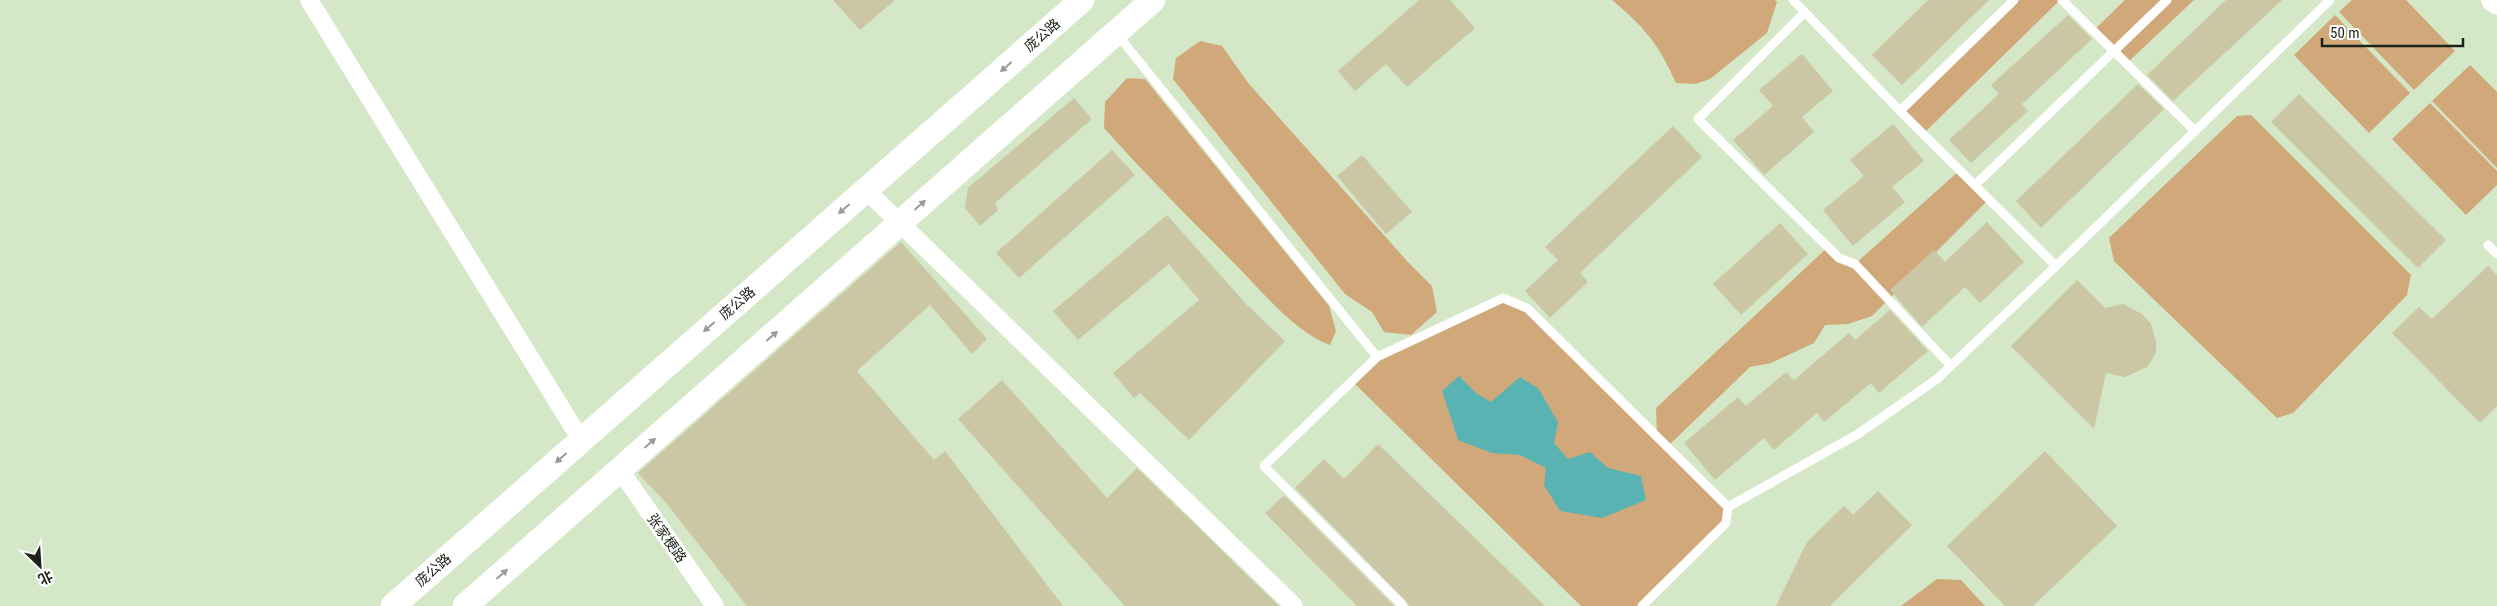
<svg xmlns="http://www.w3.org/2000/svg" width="2497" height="606" font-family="'Roboto Condensed','Noto Sans SC',sans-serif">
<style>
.green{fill:#d0a87a}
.water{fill:#5ab3b3}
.building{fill:#cbc6a4}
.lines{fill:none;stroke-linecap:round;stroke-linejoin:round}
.service{stroke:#fff;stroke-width:9}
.minor{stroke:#fff;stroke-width:18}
.tertiary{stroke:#fff;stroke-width:22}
.secondary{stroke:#fff;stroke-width:25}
.oneway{fill:#999c97}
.labels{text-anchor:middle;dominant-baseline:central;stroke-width:4.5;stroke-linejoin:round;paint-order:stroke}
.street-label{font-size:14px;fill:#1c2318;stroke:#fff}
</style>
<rect width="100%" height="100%" fill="#d4e7c7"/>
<!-- green -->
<path class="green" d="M 1612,0 L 1775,0 L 1777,2 L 1767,33 L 1710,79 L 1695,84 L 1676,83 C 1659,44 1644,27 1612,0 Z
M 2014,0 L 2060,0 L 1923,134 L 1900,111 Z
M 2125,0 L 2194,0 L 2127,63 L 2094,30 Z
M 2352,0 L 2406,0 L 2455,51 L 2414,90 L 2339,12 Z
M 2335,15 L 2410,93 L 2369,133 L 2294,55 Z
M 1200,41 L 1222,46 L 1249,84 L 1407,261 L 1432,286 L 1437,312 L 1411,335 L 1384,332 L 1372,312 L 1345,294 L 1173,79 L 1176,58 Z
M 2470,65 L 2497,92 L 2497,168 L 2432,101 Z
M 1127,78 L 1145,79 L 1329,306 L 1336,331 L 1330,345 C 1294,332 1261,290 1234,263 C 1190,219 1146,175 1104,128 L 1105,102 Z
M 2430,103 L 2497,171 L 2497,185 L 2466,215 L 2392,139 Z
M 2251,115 L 2411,275 L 2407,295 L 2293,413 L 2277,418 L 2114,261 L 2109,238 L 2237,116 Z
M 1960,170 L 1989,199 L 1872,316 L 1848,324 L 1825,325 L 1814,343 L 1771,363 L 1750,367 L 1667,447 L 1728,507 L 1726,523 L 1642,606 L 1581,606 L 1352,381 L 1377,357 L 1503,298 L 1527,308 L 1657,436 L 1656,408 L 1828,247 L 1855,264 Z
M 1937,579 L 1961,580 L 1985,606 L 1901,606 Z"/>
<!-- water -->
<path class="water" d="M 1459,376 L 1476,393 L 1491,402 L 1520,377 L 1538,388 L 1558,422 L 1554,443 L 1568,459 L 1590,452 L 1608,468 L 1641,476 L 1646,500 L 1602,518 L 1560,511 L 1544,485 L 1546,468 L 1520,455 L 1492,453 L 1458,440 L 1442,391 Z"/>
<!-- building -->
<path class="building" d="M 833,0 L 895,0 L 860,30 Z
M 1419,0 L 1450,0 L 1475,28 L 1407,87 L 1386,64 L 1355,91 L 1338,71 Z
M 1928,0 L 1989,0 L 1902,85 L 1872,55 Z
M 2226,0 L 2282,0 L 2173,101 L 2147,75 Z
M 2068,15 L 2092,39 L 2022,104 L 2028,111 L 1971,163 L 1949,140 L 1999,94 L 1991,85 Z
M 1802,54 L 1833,91 L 1802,117 L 1814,132 L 1764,175 L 1733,140 L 1773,106 L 1759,90 Z
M 2138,84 L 2164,109 L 2041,228 L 2016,201 Z
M 2299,94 L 2446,240 L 2418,268 L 2271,122 Z
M 1074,98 L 1092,119 L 995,203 L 998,210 L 980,226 L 965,208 L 968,188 Z
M 1893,124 L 1924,161 L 1892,187 L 1905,202 L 1853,246 L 1823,210 L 1864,176 L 1850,160 Z
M 1673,126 L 1702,157 L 1580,273 L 1588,282 L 1550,318 L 1525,291 L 1558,260 L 1545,247 Z
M 1112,150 L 1135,175 L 1019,278 L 996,253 Z
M 1362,155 L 1412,212 L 1386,234 L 1337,176 Z
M 1167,215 L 1247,305 L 1285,341 L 1189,440 L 1140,393 L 1134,398 L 1113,373 L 1199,300 L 1169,264 L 1078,340 L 1053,311 Z
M 1987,222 L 2024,262 L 1980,303 L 1965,287 L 1922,327 L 1890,290 L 1934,250 L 1945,262 Z
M 1780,223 L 1808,254 L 1741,315 L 1713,284 Z
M 901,242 L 987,339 L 972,354 L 930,305 L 857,371 L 934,460 L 945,451 L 1063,606 L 747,606 L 667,504 L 638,473 Z
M 2488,266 L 2497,275 L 2497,406 L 2480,423 L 2392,333 L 2419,307 L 2432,319 Z
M 2077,280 L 2105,308 L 2123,304 L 2142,314 L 2151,324 L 2156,342 L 2156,353 L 2147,367 L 2125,377 L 2106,373 L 2094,429 L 2011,346 Z
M 1890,310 L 1928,351 L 1879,393 L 1871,383 L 1824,422 L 1817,413 L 1774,450 L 1764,438 L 1715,480 L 1684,443 L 1738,397 L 1746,406 L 1786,372 L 1794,380 L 1849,333 L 1855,340 Z
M 1002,380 L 1107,498 L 1137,468 L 1279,606 L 1125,606 L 958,419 Z
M 1378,444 L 1545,606 L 1409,606 L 1407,602 L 1295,488 L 1324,459 L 1344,479 Z
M 2045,451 L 2117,526 L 2033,606 L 2005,606 L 1947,546 Z
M 1878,491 L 1912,525 L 1830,606 L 1776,606 L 1807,542 L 1844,506 L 1853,515 Z
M 1283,496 L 1286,497 L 1394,606 L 1357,606 L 1265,513 Z"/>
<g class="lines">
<!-- service -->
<path class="service" d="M 1793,0 L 1900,111 L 2056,266 L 2330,0
M 2062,0 L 2194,130
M 1804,13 L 1698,119 L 1839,258 L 1855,264 L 1951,366
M 1117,34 L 1377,357
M 1900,111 L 2014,0
M 1975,185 L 2167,0
M 2488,245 L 2497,254
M 1728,507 L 1858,434 L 1937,379 L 2056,266
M 1403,606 L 1264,466 L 1377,357 L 1503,298 L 1527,308 L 1728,507 L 1726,523 L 1642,606"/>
<!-- minor -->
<path class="minor" d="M 309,0 L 581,440
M 866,190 L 1294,606
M 620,470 L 715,606"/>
<!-- tertiary -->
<path class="tertiary" d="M 2492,0 L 2497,4"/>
<!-- secondary -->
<path class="secondary" d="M 393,606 L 1082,0
M 465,606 L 1153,0"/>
</g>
<!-- one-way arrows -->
<defs><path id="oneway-solid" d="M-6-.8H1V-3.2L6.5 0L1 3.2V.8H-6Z" transform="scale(1.25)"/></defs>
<g class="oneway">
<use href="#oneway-solid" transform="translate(1006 67) rotate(139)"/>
<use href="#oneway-solid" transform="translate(920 205) rotate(-41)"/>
<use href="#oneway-solid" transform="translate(844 209) rotate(139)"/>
<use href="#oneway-solid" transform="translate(709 327) rotate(139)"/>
<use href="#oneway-solid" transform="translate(772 336) rotate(-41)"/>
<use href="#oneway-solid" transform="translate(650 443) rotate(-41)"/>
<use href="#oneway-solid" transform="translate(561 458) rotate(139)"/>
<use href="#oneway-solid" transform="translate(502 574) rotate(-41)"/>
</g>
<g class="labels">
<!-- street labels -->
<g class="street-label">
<text transform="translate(1042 35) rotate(-41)">庞公路</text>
<text transform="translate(737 303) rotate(-41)">庞公路</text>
<text transform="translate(667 538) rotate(55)">张家梗路</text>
<text transform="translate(433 570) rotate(-41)">庞公路</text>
</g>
</g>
<!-- north arrow -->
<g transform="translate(40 566) rotate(155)" stroke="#ffffff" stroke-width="4" paint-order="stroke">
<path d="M0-4L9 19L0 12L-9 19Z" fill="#1c2318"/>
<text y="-8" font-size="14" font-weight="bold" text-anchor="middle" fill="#1c2318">北</text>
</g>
<!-- scale -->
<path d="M2322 38v8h141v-8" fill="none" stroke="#1c2318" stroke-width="2.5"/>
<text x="2330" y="38" font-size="15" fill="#1c2318" stroke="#ffffff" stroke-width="4" paint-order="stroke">50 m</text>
</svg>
